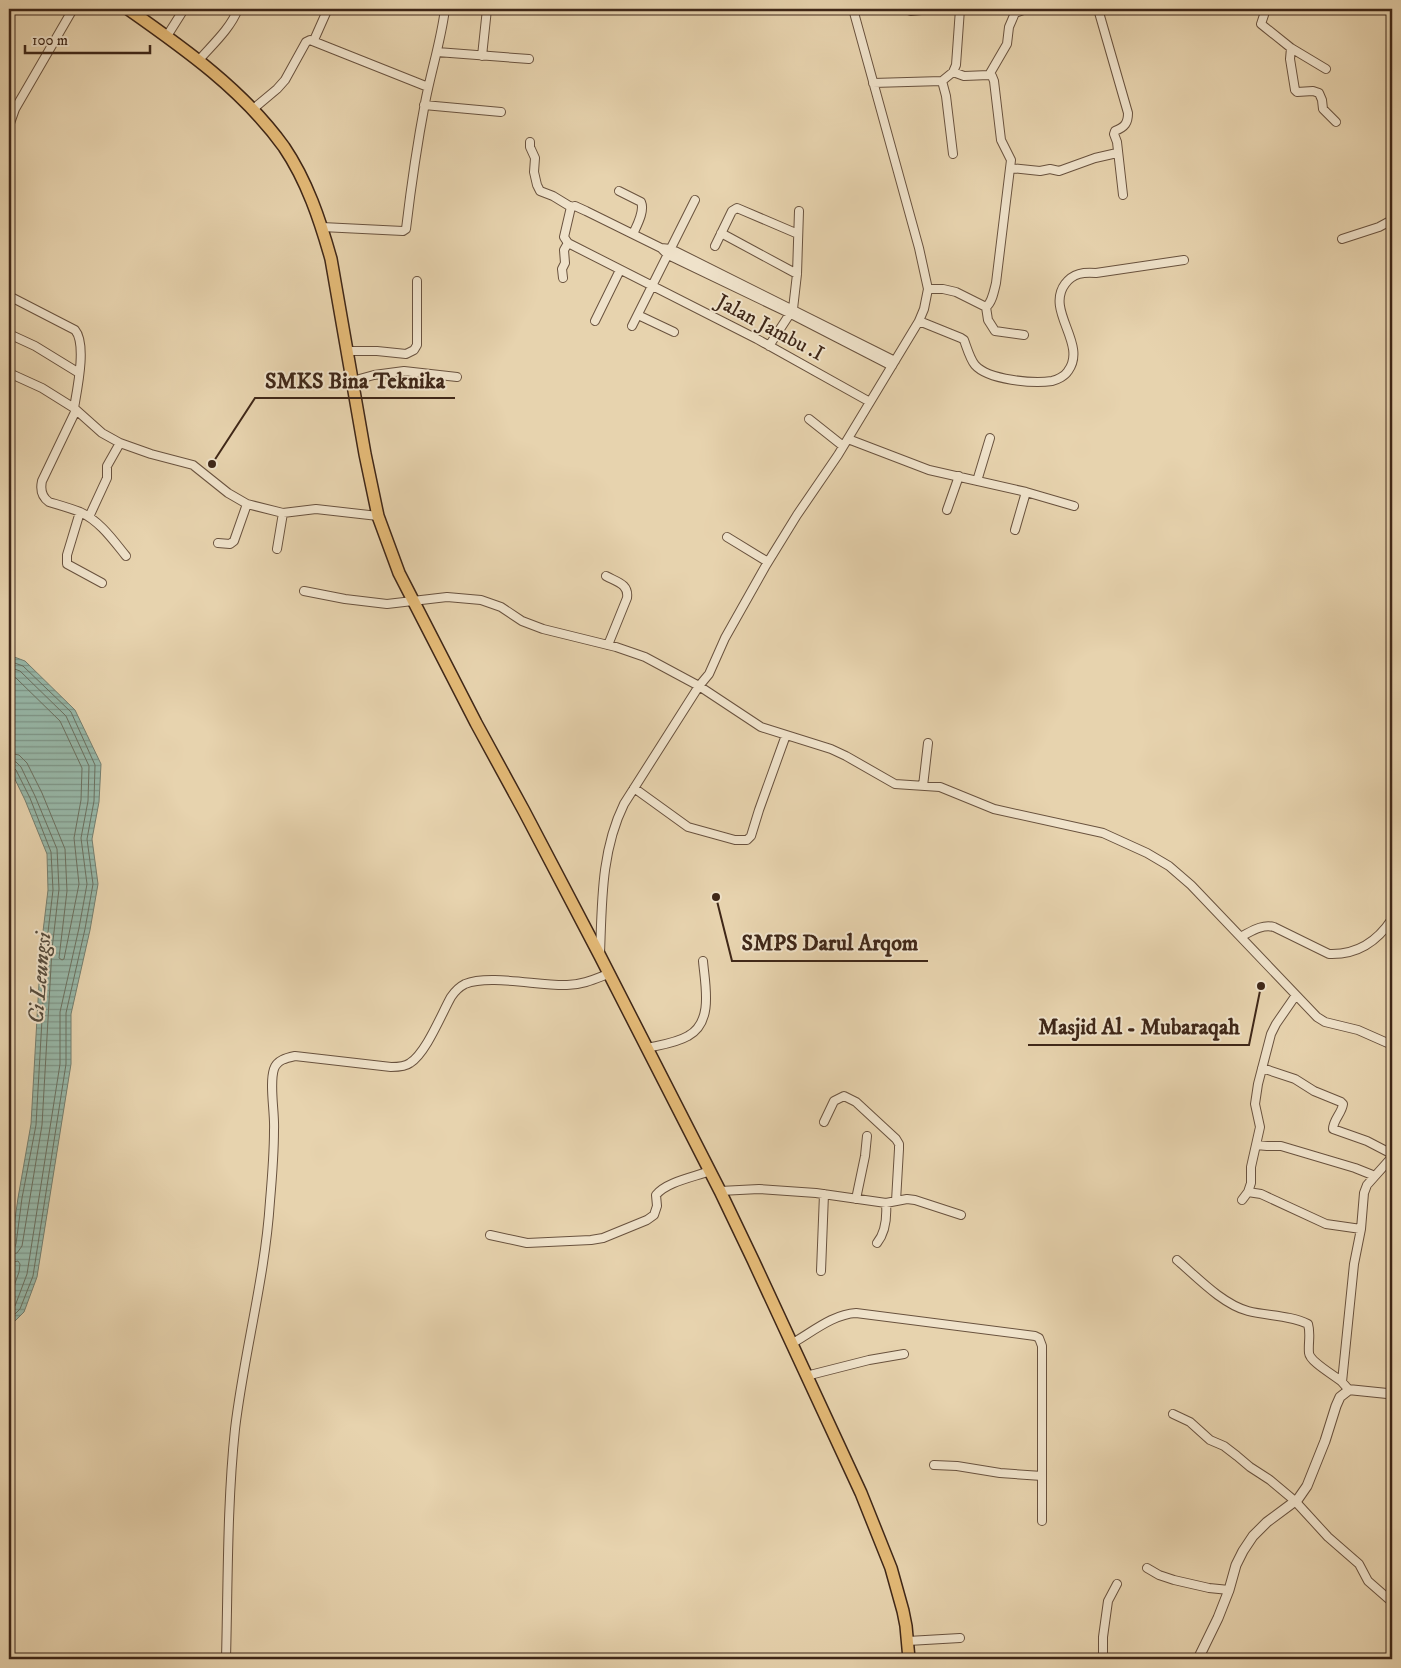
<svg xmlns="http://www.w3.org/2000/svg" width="1401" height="1668" font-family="'IM FELL DW Pica',serif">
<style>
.water{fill:url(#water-rules);stroke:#747e6f}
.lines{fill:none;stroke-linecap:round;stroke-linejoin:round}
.shore{stroke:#6b7060;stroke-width:1}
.minor-casing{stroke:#69523e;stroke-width:10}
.tertiary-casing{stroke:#69523e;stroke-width:11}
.primary-casing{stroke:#3f2718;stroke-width:14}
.minor{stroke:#efe2ca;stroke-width:8}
.tertiary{stroke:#efe2ca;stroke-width:9}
.primary{stroke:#e4ba77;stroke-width:11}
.labels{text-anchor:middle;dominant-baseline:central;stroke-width:4;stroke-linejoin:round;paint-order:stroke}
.street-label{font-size:21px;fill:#3f2718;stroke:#efe2ca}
.water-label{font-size:22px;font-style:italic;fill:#554b3c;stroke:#efe2ca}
.leader{fill:none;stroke:#3f2718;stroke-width:2}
.callout-dot{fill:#3f2718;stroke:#efe2ca;stroke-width:2}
.callout-label{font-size:22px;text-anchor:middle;font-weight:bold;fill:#3f2718;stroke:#efe2ca;stroke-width:4;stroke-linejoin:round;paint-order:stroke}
</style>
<defs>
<pattern id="water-rules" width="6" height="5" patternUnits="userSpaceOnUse" patternTransform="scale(1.25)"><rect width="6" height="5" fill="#97b8a9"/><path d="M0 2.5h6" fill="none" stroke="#7d9689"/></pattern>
</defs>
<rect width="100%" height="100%" fill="#e7d3ae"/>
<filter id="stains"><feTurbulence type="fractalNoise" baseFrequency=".004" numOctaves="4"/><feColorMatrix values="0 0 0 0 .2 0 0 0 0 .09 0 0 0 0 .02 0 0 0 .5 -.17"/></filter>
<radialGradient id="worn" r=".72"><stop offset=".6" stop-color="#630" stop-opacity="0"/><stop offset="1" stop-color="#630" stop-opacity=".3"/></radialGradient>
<!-- water -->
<path class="water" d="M 9,655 L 25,661 L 75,710 L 101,764 L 99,802 L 92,839 L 98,884 L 90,930 L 71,1014 L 71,1064 L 37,1277 L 24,1312 L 9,1327 L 9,1261 L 18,1198 L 31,1124 L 41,948 L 48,890 L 47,854 L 25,800 L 9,767 Z"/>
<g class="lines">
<!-- shore -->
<path class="shore" d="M 9,661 L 23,666 L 71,712 L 95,765 L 94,801 L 87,839 L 93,884 L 85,929 L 66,1013 L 66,1064 L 33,1276 L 20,1309 L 9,1320
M 9,667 L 20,671 L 66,716 L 89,766 L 88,801 L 81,838 L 87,884 L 79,928 L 60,1012 L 60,1064 L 27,1274 L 15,1306 L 9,1312
M 9,675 L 16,678 L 60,721 L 82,768 L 81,800 L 74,838 L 79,884 L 64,959 L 62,960 L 59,958 L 67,891 L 65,849 L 42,793 L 27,763 L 19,755 L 9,753
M 9,760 L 16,762 L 21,767 L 35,796 L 57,849 L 59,889 L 52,949 L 42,1125 L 22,1246 L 17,1253 L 9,1255
M 9,767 L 13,767 L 16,770 L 30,798 L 51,852 L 53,890 L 46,949 L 36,1125 L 22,1198 L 16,1244 L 14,1248 L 9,1249
M 9,1263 L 18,1261 L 20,1264 L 19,1272 L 9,1300"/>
<!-- minor casing -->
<g class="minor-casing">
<path id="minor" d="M 905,9 L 911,11 L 932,9
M 1098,9 L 1128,113 C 1128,123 1125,127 1115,131 L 1114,134 L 1117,142 L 1123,195
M 1266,9 L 1261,24 L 1291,48 L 1290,59 L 1295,90 L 1297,92 L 1313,91 L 1319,93 L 1322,100 L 1323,109 L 1336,122
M 167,36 L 184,9
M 314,40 L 326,13
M 1291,48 L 1326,69
M 437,52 L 529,59
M 482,56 L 487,9
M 199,60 C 213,44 230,29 238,9
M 953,72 L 964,76 L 989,75
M 989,75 L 1007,44 L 1009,27 L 1015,13 L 1026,9
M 942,81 L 946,96 L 953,154
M 873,83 L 942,81 L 953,72 L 956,65 L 960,9
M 424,105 L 501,112
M 252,110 L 277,89 L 285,80 L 306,42 L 310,40 L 428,87
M 9,126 L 15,109 L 73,9
M 530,142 L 530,147 L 535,158 L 534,172 L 537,185 L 540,191 L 553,196 L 571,207
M 1010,168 L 1040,171 L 1050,169 L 1059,171 L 1095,158 L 1117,153
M 619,191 L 641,202 C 645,211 637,225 633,234
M 322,227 L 403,231 L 406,229 C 411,187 417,145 425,103 C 431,71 441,41 445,9
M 721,233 L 797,274
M 1342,239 L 1379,227 L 1392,220
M 715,246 L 732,211 L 737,208 L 798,234
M 661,248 L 671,249 L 895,361
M 563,278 L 562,269 L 565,263 L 564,250 L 568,243
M 928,289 L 943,289 L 956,292 L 986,307 C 992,303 994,291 996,283 L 1011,160 L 1001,140 L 994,81 L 992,76 L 989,75
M 9,296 L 75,330 C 87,344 77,390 74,408
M 986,307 L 988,320 L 995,331 L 1024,335
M 638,315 L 674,332
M 595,321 L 620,270
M 919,321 L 961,338 L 964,340 C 967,348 970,359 975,365 C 988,380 1034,384 1052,381 C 1057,380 1065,376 1068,371 C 1088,344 1045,311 1065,284 C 1073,273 1084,272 1096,273 L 1184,260
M 632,326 L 695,200
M 9,334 L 35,346 L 79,373
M 769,346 L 793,309 L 797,274 L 799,211
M 347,351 L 377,351 L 406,354 L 414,350 L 417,345 L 417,281
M 9,373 L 42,388 L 74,408 L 102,433 L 120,443 L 151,454 L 193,465 L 228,493 L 247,504 L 283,513 L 316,509 L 378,516
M 352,381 L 374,375 L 404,371 L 457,377
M 870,402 L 757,339 L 568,243 L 564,237 L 571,207 L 575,206 L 586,211 L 661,248 L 668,255 L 791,314 L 892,366
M 76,410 L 42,481 C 40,490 42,497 49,502 C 59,505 70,508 80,512 C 100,521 113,540 126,556
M 809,419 L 843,446
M 848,439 L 929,470 L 1026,492 L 1074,506
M 977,481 L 990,438
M 947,510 L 959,476
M 80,512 L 67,555 L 67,564 L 102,583
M 89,517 L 107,478 L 107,466 L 120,443
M 1015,530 L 1026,492
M 727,537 L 768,562
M 218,543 L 230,544 L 234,541 L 247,504
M 277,549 L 283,513
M 606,576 C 617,582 629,584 627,598 L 608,645
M 304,591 L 345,599 L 387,604 L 447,597 L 481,600 L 501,607 L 522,621 L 543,629 L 616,647 L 645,657 L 699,686 L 761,727 L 831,749 L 846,756 L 895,784 L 940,787 L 994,809 L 1103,833 L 1147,853 L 1169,866 L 1191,885 L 1317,1017 L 1325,1022 L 1358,1030 L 1392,1045
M 923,786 L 928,743
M 634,788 L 688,827 L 735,840 L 747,840 L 751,836 L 759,810 L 786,735
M 1242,936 C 1252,931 1262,924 1274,927 L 1329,954 C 1356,955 1377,942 1392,919
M 600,954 C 602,902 601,851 624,804 L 699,686 L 709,674 L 725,638 L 765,567 L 797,515 L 838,455 L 919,321 L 924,309 L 928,289 L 919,248 L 853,9
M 647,1048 C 660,1045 676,1043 688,1036 C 714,1022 705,985 703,961
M 1262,1068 L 1295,1079 L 1314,1091 L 1341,1102 L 1343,1104 C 1342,1113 1333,1120 1333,1129 L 1367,1141 L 1392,1154
M 824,1122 L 834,1101 L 844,1096 L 856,1102 L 896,1139 L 899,1144 L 899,1149 L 896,1201
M 1256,1145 L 1267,1146 L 1281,1146 L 1355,1168 L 1375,1176
M 720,1191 L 759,1189 L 816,1193 L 886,1203 L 907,1199 L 915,1200 L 961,1215
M 1248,1192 L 1261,1194 L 1326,1224 L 1361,1229
M 856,1199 L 865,1156 L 867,1136
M 1242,1200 L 1248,1192 L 1251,1183 L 1251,1167 L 1260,1127 L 1255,1104 L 1258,1084 L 1271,1034 L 1276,1024 L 1296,995
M 490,1235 L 527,1243 L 591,1240 L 603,1238 L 647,1220 L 654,1215 L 657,1206 L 656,1195 C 666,1182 694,1177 710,1171
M 877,1243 C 886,1232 887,1217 886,1203
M 1177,1260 C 1197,1277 1222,1304 1248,1311 C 1267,1316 1290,1315 1308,1324 C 1311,1334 1308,1343 1309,1353 C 1310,1362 1334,1375 1342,1382
M 821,1271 L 824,1194
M 791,1344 C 811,1333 833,1314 856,1313 L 1035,1336 L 1039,1338 L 1042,1346 L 1042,1521
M 806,1376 L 869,1360 L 904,1354
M 1349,1390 L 1342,1382 L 1354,1264 L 1361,1229 L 1364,1193 L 1367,1185 L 1392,1157
M 1173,1414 L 1190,1422 L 1210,1440 L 1224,1446 L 1237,1456 L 1250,1467 L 1270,1480 L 1295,1501 L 1328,1537 L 1359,1564 L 1368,1581 L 1392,1602
M 934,1465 L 957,1466 L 1000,1473 L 1042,1476
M 1147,1568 L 1159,1575 L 1174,1580 L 1209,1588 L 1229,1590
M 908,1641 L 960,1638
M 226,1659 C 228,1583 227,1505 235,1429 C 244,1353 265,1278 270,1201 C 272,1178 274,1154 274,1130 C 275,1113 269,1084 274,1069 C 277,1060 286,1058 295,1056 L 391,1067 C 397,1067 405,1067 410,1063 C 426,1053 441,1015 451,997 C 455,991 459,987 465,984 C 489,974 539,986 567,985 C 582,985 595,979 608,974
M 1103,1659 L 1103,1637 L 1108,1601 L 1117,1584"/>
</g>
<!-- tertiary casing -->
<g class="tertiary-casing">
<path id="tertiary" d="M 1198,1659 L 1218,1618 L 1229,1590 L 1236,1565 L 1243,1551 L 1253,1536 L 1267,1522 L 1298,1499 L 1307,1486 L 1325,1441 L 1336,1406 L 1340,1397 L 1349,1390 L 1353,1390 L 1392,1394"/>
</g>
<!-- primary casing -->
<g class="primary-casing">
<path id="primary" d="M 128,9 C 185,49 243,90 284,147 C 307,181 320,220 331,259 L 365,454 L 378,516 L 399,573 L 476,723 L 524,811 L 600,956 L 720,1191 L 753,1260 L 861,1493 L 891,1568 L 903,1611 L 906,1626 L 909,1659"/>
</g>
<!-- minor -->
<use href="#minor" class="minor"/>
<!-- tertiary -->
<use href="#tertiary" class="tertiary"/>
<!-- primary -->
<use href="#primary" class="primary"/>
</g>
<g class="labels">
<!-- street labels -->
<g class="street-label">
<text transform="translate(770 328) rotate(28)">Jalan Jambu .I</text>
</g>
<!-- water labels -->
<g class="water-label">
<text transform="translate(40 978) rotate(-85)">Ci Leungsi</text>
</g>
</g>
<!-- callouts -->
<path class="leader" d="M212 464L255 398H455M716 897L732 961H928M1261 986L1249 1045H1028"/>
<g class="callout-dot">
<circle cx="212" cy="464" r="5"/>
<circle cx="716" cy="897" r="5"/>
<circle cx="1261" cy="986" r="5"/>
</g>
<g class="callout-label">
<text x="355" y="388">SMKS Bina Teknika</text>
<text x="830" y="950">SMPS Darul Arqom</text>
<text x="1139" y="1034">Masjid Al - Mubaraqah</text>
</g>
<!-- margin -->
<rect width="1401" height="1668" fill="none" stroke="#e7d3ae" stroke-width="30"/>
<rect x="10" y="10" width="1381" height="1648" fill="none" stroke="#3f2718" stroke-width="2.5"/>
<rect x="15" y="15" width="1371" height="1638" fill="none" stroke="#3f2718"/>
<!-- scale -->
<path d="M25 45v8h125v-8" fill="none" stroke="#3f2718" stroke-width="2.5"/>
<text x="32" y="45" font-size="15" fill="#3f2718" stroke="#efe2ca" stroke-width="4" paint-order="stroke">100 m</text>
<rect width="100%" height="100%" filter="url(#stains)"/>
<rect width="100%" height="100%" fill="url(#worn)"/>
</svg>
